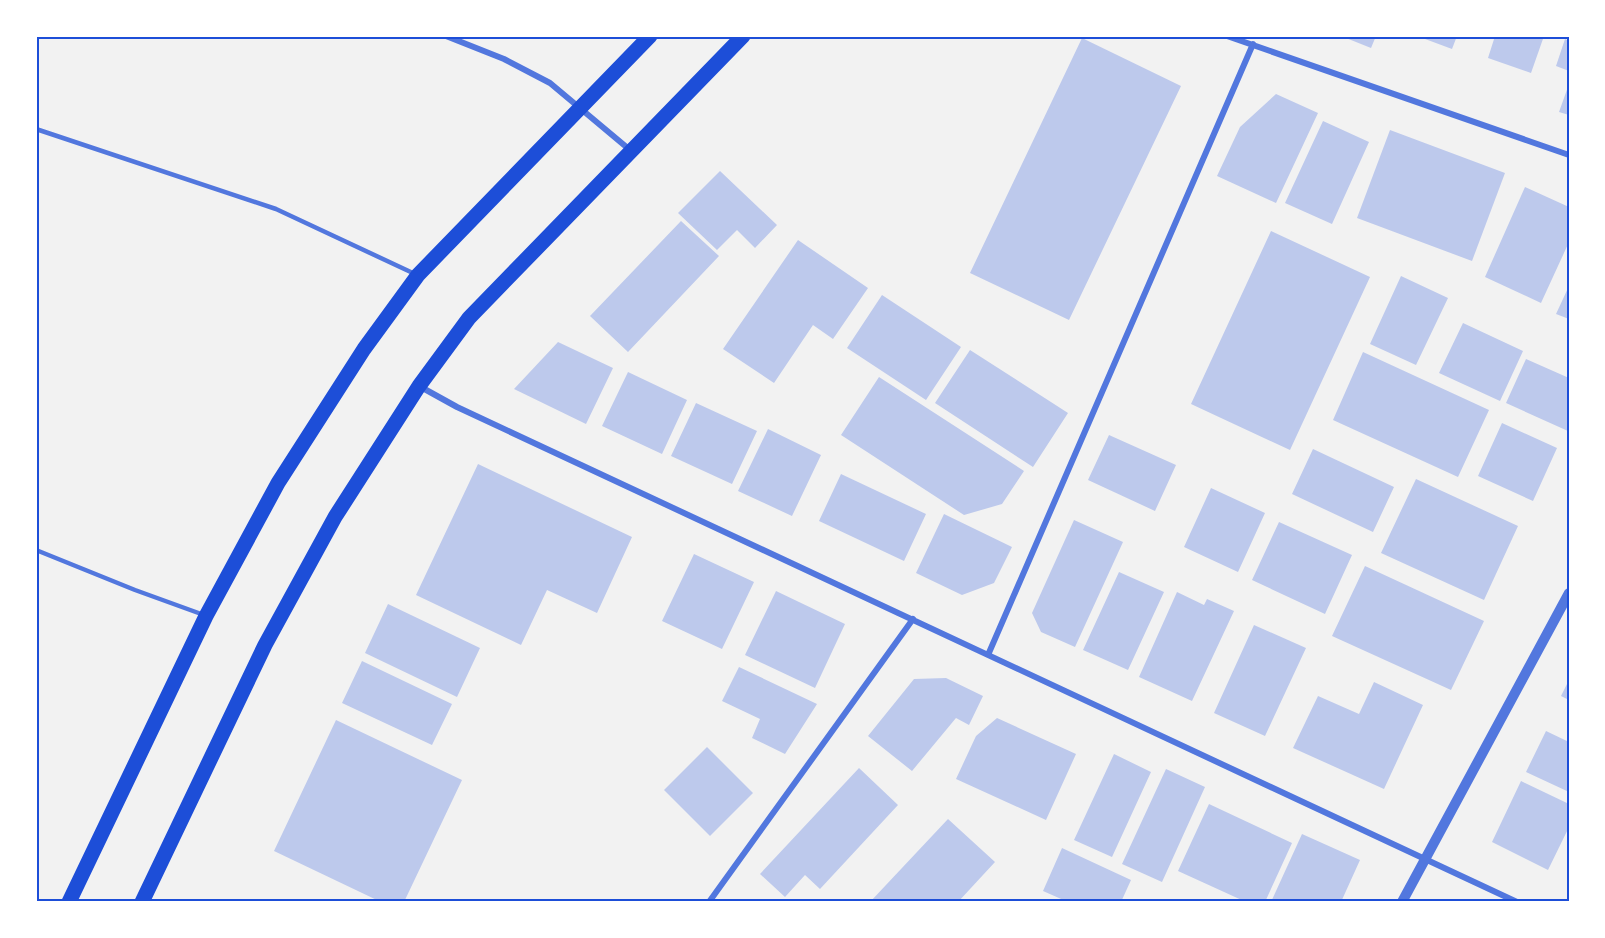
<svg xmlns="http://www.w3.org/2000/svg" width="1605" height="938" font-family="Lato,sans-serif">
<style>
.building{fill:#bdc9ec}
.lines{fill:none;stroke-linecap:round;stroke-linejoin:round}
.service{stroke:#5277de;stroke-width:4.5}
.minor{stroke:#5277de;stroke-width:6}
.tertiary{stroke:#5277de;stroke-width:10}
.primary{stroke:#1d4ed8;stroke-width:15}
.neatline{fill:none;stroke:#1d4ed8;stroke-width:2}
</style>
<rect width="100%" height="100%" fill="#f2f2f2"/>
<!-- building -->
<path class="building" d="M 1341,36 L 1376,36 L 1371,48 Z
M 1417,36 L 1457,36 L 1452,49 Z
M 1495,36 L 1544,36 L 1531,73 L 1488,58 Z
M 1082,38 L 1181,86 L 1069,320 L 970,273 Z
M 1565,39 L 1569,41 L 1569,71 L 1556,66 Z
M 1569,84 L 1569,115 L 1559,112 Z
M 1276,94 L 1318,113 L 1276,203 L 1217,176 L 1240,127 Z
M 1323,121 L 1369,142 L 1332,224 L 1285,203 Z
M 1390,130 L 1505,173 L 1472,261 L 1357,218 Z
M 720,171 L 777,225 L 755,248 L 737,230 L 717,250 L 678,213 Z
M 1525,187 L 1569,207 L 1569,242 L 1541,303 L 1485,277 Z
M 681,221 L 719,256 L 628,352 L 590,316 Z
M 1271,231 L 1370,277 L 1290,450 L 1191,404 Z
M 798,240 L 868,288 L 833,339 L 813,325 L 774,383 L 723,349 Z
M 1401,276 L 1448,298 L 1416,365 L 1370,344 Z
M 1569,286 L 1569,319 L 1556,314 Z
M 882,295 L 961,347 L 926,400 L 847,348 Z
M 1463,323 L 1523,351 L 1500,401 L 1439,373 Z
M 558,342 L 613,368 L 586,424 L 514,389 Z
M 970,350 L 1068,413 L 1033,467 L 935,403 Z
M 1363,352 L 1489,410 L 1458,477 L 1333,420 Z
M 1526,359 L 1569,378 L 1568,431 L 1506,403 Z
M 628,372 L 687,400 L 662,454 L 602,426 Z
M 879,377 L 1024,471 L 1002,504 L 964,515 L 841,435 Z
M 696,403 L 757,431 L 732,484 L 671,456 Z
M 1502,423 L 1557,448 L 1533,501 L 1478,476 Z
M 768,429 L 821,455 L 792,516 L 738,491 Z
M 1109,435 L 1176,465 L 1155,511 L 1088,480 Z
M 1313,449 L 1394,487 L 1373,532 L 1292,494 Z
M 478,464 L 632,537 L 597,613 L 547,590 L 521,645 L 416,595 Z
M 841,474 L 926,514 L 904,561 L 819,521 Z
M 1416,479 L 1518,526 L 1484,600 L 1381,553 Z
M 1211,488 L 1265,513 L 1238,572 L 1184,547 Z
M 944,514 L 1012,547 L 994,583 L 962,595 L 916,573 Z
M 1074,520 L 1123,542 L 1075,647 L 1041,632 L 1032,613 Z
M 1279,522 L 1352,555 L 1325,614 L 1252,580 Z
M 694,554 L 754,582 L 722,649 L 662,621 Z
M 1365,566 L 1484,621 L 1451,690 L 1332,636 Z
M 1119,572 L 1164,592 L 1128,670 L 1083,650 Z
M 776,591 L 845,624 L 815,688 L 745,655 Z
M 1177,592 L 1204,605 L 1207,599 L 1234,611 L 1192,701 L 1139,677 Z
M 388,604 L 480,648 L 457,697 L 365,653 Z
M 1254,625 L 1306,648 L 1265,736 L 1214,713 Z
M 362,661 L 452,704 L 432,745 L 342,703 Z
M 739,667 L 817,704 L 785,754 L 752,738 L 760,719 L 722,701 Z
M 946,678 L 983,696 L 969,725 L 956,718 L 912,771 L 868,736 L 914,679 Z
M 1569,680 L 1569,700 L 1561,696 Z
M 1374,682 L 1423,705 L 1384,789 L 1293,748 L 1318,696 L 1359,714 Z
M 997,718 L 1076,754 L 1046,820 L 956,779 L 976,736 Z
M 336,720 L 462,780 L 404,902 L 381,902 L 274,851 Z
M 1546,731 L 1569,742 L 1569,792 L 1526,772 Z
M 707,747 L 753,793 L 710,836 L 664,790 Z
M 1114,754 L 1151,772 L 1112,857 L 1074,840 Z
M 859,768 L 898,805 L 820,889 L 805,875 L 785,897 L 760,874 Z
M 1166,769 L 1205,787 L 1162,882 L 1122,864 Z
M 1521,781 L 1569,804 L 1569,827 L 1548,870 L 1492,842 Z
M 1209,804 L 1292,843 L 1265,902 L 1246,902 L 1178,871 Z
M 948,819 L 995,862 L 958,902 L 870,902 Z
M 1302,834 L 1360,860 L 1341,902 L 1271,902 Z
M 1062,848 L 1131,880 L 1121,902 L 1068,902 L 1043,891 Z"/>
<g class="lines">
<!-- service -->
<path class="service" d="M 36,129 L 276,209 L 415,274
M 36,550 L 135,590 L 204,615"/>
<!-- minor -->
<path class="minor" d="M 446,36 L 504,59 L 550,83 L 630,150
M 1227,36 L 1569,155
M 419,386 L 457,407 L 1517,902
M 988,655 L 1253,44
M 709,902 L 913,619"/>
<!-- tertiary -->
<path class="tertiary" d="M 1402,902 L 1569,593"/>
<!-- primary -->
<path class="primary" d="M 69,902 L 206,616 L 278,483 L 364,349 L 418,275 L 650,36
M 142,902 L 265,645 L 335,517 L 419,386 L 469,318 L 743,36"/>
</g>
<!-- border -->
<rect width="1605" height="938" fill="none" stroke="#ffffff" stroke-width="75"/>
<rect x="38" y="38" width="1530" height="862" class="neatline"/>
</svg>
